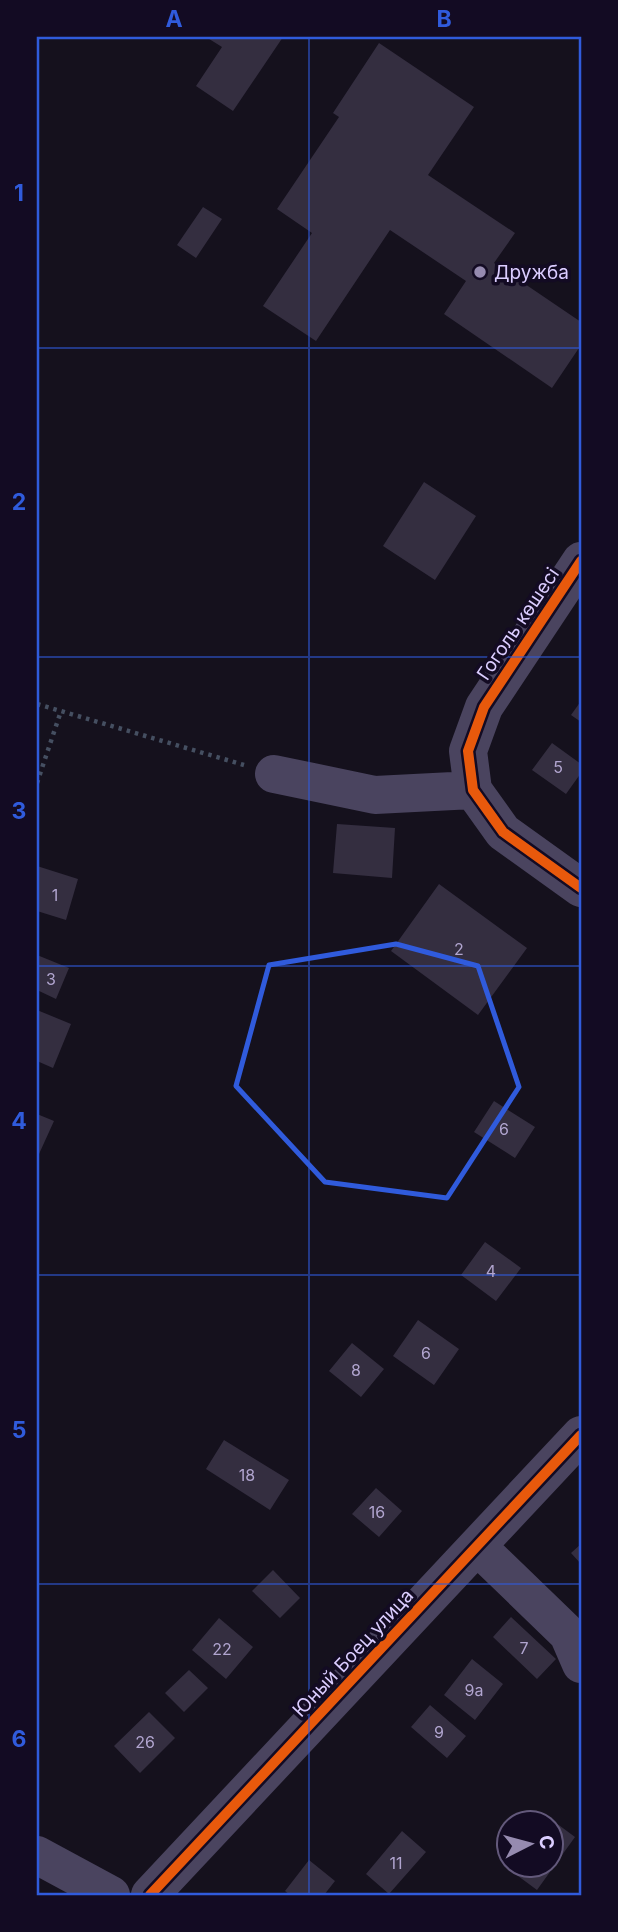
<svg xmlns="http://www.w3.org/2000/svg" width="618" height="1932" font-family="Inter,sans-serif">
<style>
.building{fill:#342e40}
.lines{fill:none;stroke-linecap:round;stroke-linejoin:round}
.path{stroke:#454f61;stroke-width:4.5;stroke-dasharray:3.5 5;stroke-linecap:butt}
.minor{stroke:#4a445f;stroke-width:38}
.cycleway-casing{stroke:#130b23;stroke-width:15}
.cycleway{stroke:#e8590c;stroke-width:10}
.marked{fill:none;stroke:#305bdc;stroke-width:5;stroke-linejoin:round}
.grid{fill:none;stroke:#305bdc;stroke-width:2;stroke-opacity:0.55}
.poi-dot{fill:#968bb0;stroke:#130b23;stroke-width:2.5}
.labels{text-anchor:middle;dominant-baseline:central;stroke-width:7;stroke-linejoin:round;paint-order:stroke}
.number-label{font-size:16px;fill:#b1a5cf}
.poi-label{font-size:19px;fill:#dbcdff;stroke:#130b23;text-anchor:start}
.street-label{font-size:19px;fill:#dbcdff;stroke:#130b23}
.neatline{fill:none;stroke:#305bdc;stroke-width:2.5}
.grid-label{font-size:23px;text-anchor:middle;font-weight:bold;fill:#305bdc}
</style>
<rect width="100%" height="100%" fill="#15111d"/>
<!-- building -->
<path class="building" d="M 206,37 L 283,37 L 233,111 L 196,86 L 222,47 Z
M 379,43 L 474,107 L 428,175 L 515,233 L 494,263 L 581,322 L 581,345 L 552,388 L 444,314 L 466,281 L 390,230 L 316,341 L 263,306 L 312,233 L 277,209 L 339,117 L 333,113 Z
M 203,207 L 222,219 L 196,258 L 177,245 Z
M 424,482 L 476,516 L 435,580 L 383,546 Z
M 581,701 L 581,722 L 571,715 Z
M 552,743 L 581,764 L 581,773 L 566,794 L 532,770 Z
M 337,824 L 395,828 L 392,878 L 333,873 Z
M 37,866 L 78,879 L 66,920 L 37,911 Z
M 439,884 L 527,948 L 478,1015 L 391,951 Z
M 37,955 L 69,968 L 56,999 L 37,990 Z
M 37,1010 L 71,1024 L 53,1068 L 37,1061 Z
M 494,1101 L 535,1127 L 515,1158 L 474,1132 Z
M 37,1114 L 54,1121 L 39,1154 L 37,1153 Z
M 485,1242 L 521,1268 L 496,1301 L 461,1275 Z
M 418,1320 L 459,1349 L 434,1385 L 393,1356 Z
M 352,1343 L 384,1369 L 361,1397 L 329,1371 Z
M 224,1440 L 289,1480 L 270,1510 L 206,1469 Z
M 376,1488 L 402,1511 L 379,1537 L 352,1514 Z
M 581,1544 L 581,1564 L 571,1553 Z
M 273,1570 L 300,1598 L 280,1618 L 252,1591 Z
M 511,1617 L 556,1659 L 537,1679 L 493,1637 Z
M 219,1618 L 253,1647 L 226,1679 L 192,1650 Z
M 472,1659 L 503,1684 L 475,1720 L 444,1695 Z
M 189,1670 L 208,1688 L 184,1712 L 165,1693 Z
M 430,1705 L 466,1736 L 447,1758 L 411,1727 Z
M 149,1712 L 175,1738 L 140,1773 L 114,1746 Z
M 552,1820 L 575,1837 L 537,1890 L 514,1873 L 519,1866 L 552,1866 Z
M 402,1831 L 426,1852 L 389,1894 L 366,1874 Z
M 309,1860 L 335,1881 L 324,1895 L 290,1895 L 285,1891 Z"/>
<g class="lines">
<!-- path -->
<path class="path" d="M 37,704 L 244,765
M 37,783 L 61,711"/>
<!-- minor -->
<path class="minor" d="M 581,561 L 484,707 L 468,751 L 473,790 L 503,832 L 581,888
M 274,774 L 375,795 L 473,790
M 477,1546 L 568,1634 L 581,1664
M 37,1855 L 111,1895
M 150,1895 L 581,1435"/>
<!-- cycleway casing -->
<g class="cycleway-casing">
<path id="cycleway" d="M 581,561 L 484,707 L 468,751 L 473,790 L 503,832 L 581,888
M 150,1895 L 581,1435"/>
</g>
<!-- cycleway -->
<use href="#cycleway" class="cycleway"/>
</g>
<!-- marked area -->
<path class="marked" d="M 396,944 L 478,966 L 519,1087 L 447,1198 L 325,1182 L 236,1086 L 269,965 Z"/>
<!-- grid -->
<path class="grid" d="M 309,37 L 309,1895M 37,348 L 581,348M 37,657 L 581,657M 37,966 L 581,966M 37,1275 L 581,1275M 37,1584 L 581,1584"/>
<!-- markers -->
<circle class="poi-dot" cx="480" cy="272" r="7"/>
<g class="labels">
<!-- number labels -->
<g class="number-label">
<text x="558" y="767">5</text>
<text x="55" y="895">1</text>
<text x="459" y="949">2</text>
<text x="51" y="979">3</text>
<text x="504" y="1129">6</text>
<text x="491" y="1271">4</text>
<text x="426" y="1353">6</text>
<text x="356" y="1370">8</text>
<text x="247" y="1475">18</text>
<text x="377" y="1512">16</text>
<text x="524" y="1648">7</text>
<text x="222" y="1649">22</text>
<text x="474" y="1690">9а</text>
<text x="439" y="1732">9</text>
<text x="145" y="1742">26</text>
<text x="396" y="1863">11</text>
</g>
<!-- poi labels -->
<g class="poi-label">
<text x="494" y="272">Дружба</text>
</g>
<!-- street labels -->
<g class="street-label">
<text transform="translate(518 624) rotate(-56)">Гоголь көшесі</text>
<text transform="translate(353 1653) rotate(-47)">Юный Боец улица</text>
</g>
</g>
<!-- border -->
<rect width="618" height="1932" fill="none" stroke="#130b23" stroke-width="77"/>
<!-- north arrow -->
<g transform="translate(530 1844) rotate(84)"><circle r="33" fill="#130b23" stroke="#63597b" stroke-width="2"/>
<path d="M0-5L12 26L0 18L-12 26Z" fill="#968bb0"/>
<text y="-10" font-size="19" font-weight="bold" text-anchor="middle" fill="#dbcdff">С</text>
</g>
<rect x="38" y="38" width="542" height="1856" class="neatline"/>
<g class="grid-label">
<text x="174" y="27">A</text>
<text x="444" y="27">B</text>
<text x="19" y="201">1</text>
<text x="19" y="510">2</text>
<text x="19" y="819">3</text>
<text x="19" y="1129">4</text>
<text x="19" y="1438">5</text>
<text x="19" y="1747">6</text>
</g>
</svg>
